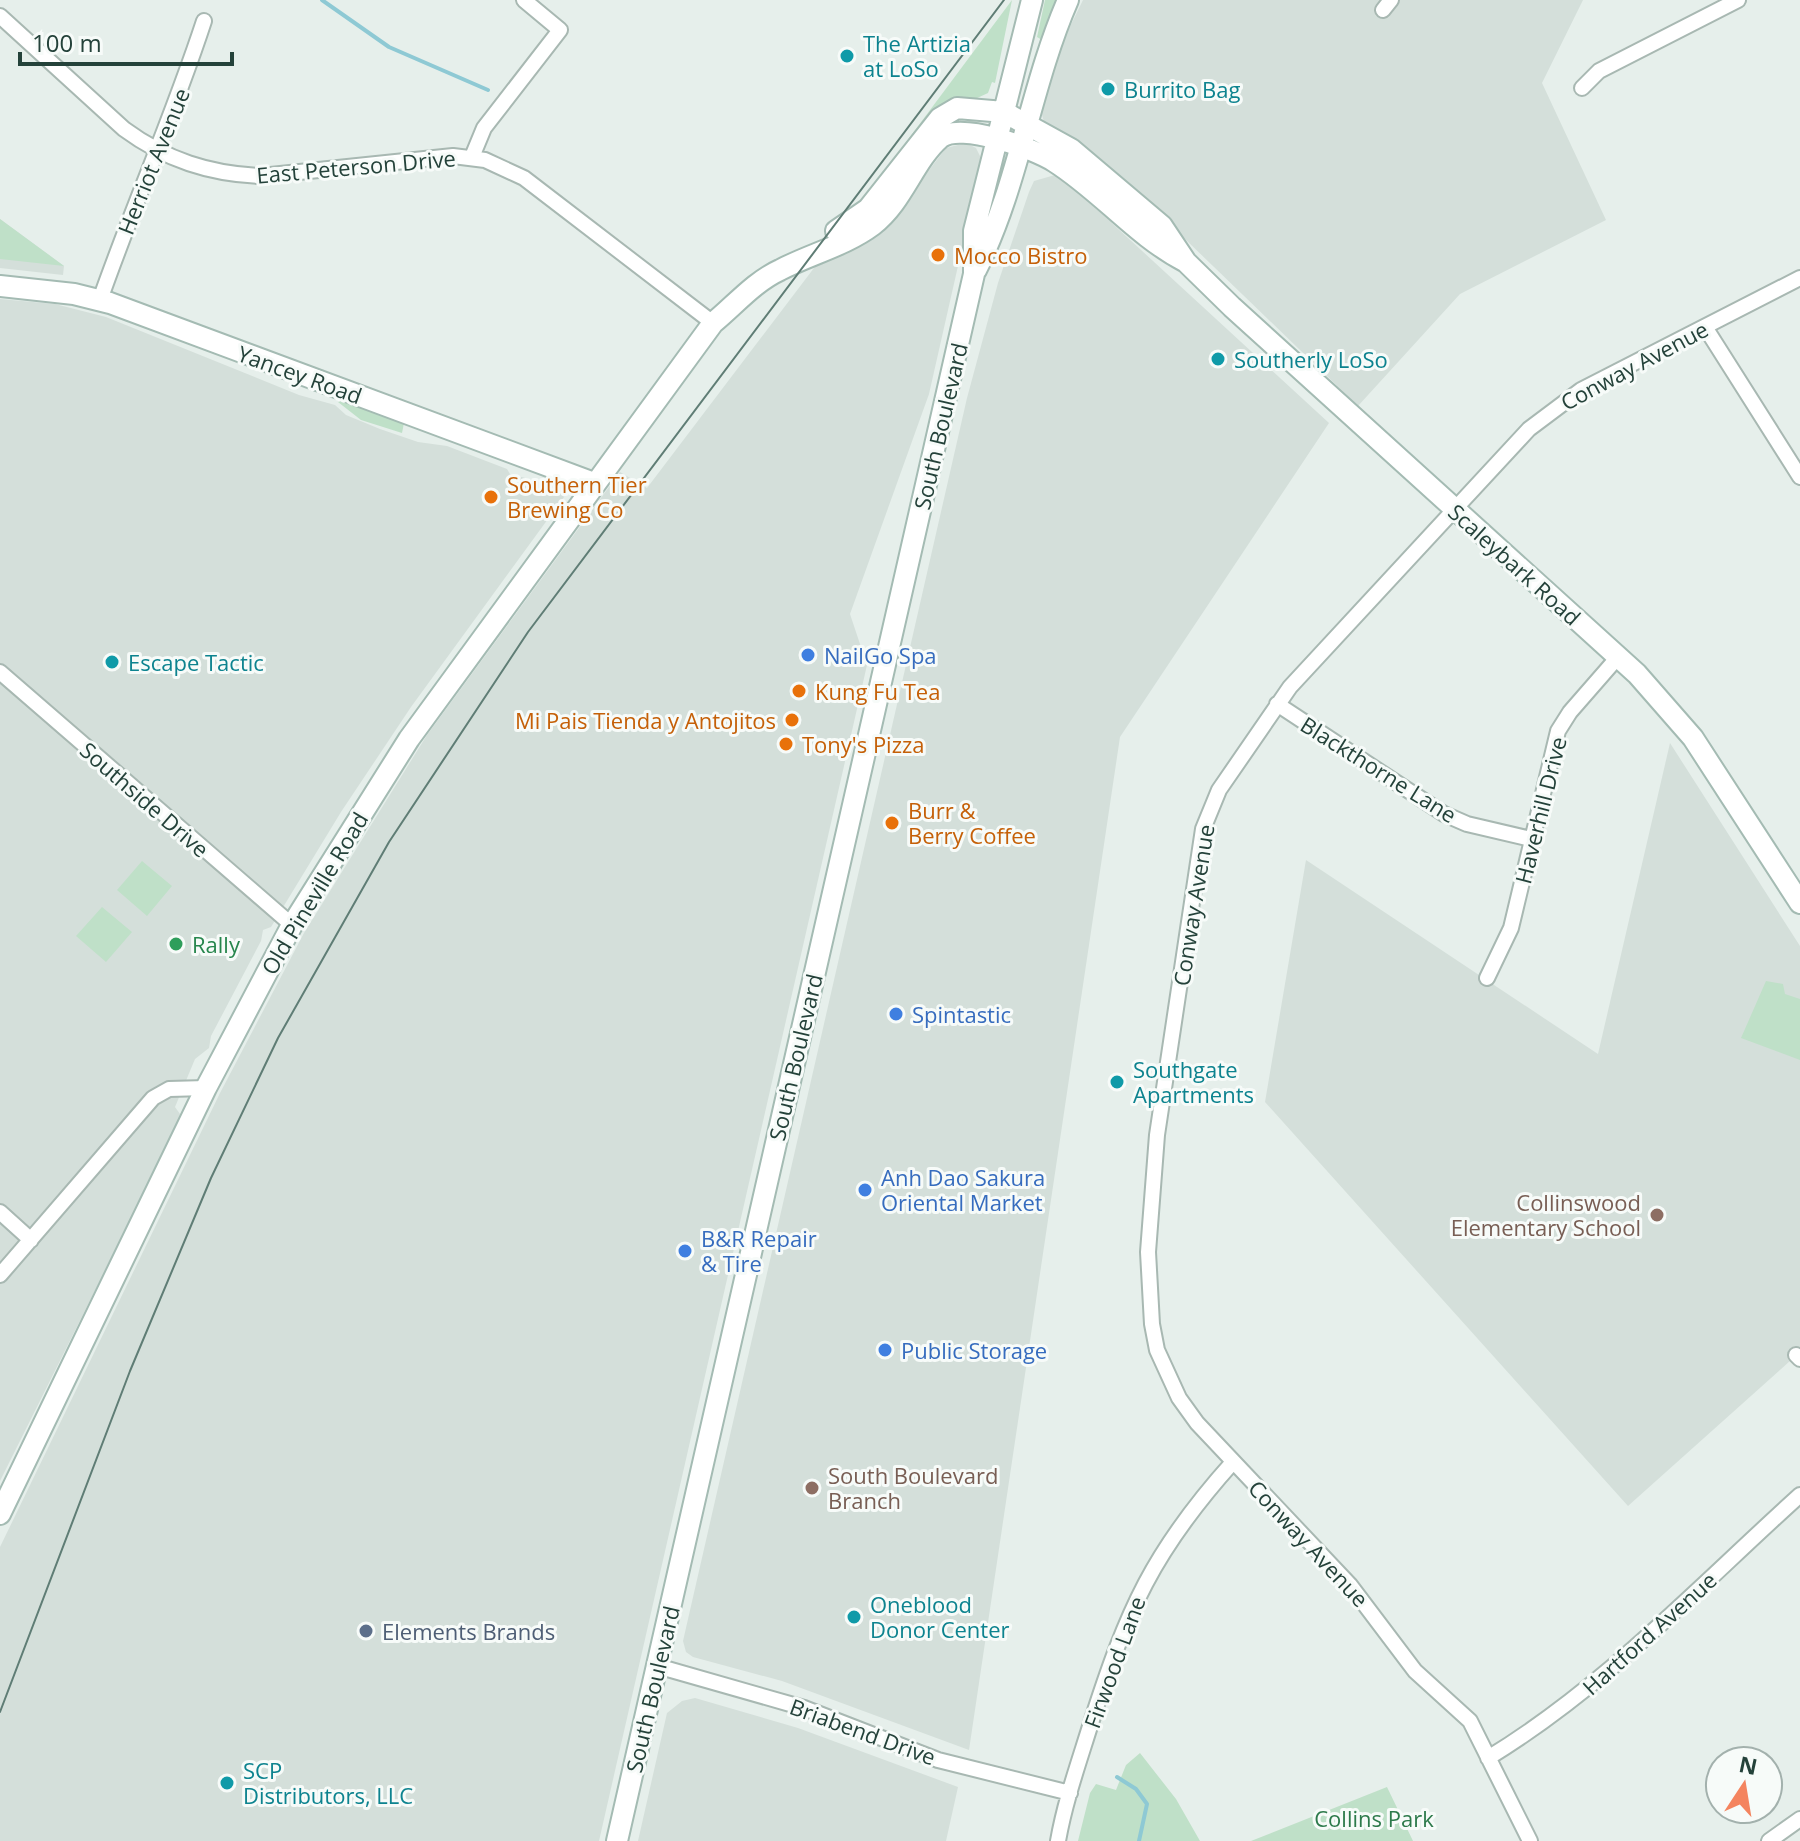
<svg xmlns="http://www.w3.org/2000/svg" width="1800" height="1841" font-family="'Open Sans',sans-serif">
<style>
.built{fill:#d4dfda}
.green{fill:#bfe0c8}
.lines{fill:none;stroke-linecap:round;stroke-linejoin:round}
.stream{stroke:#8ec9d4;stroke-width:4}
.street-casing{stroke:#a8b8b2;stroke-width:18}
.secondary-casing{stroke:#a4bbb3;stroke-width:24}
.street{stroke:#fff;stroke-width:14}
.secondary{stroke:#fff;stroke-width:20}
.tram{stroke:#5f7d75;stroke-width:2}
.culture-dot{fill:#0f9aa8;stroke:#f7fbf9;stroke-width:3}
.food-dot{fill:#e8710a;stroke:#f7fbf9;stroke-width:3}
.shop-dot{fill:#3f7fe0;stroke:#f7fbf9;stroke-width:3}
.leisure-dot{fill:#2e9e5b;stroke:#f7fbf9;stroke-width:3}
.education-dot{fill:#8d6e63;stroke:#f7fbf9;stroke-width:3}
.service-dot{fill:#5c6f8a;stroke:#f7fbf9;stroke-width:3}
.labels{text-anchor:middle;dominant-baseline:central;stroke-width:6;stroke-linejoin:round;paint-order:stroke}
.culture-label{font-size:22px;fill:#0d838f;stroke:#f7fbf9;text-anchor:start}
.street-label{font-size:22px;fill:#24423a;stroke:#f7fbf9}
.food-label{font-size:22px;fill:#c56008;stroke:#f7fbf9;text-anchor:start}
.shop-label{font-size:22px;fill:#366cbe;stroke:#f7fbf9;text-anchor:start}
.leisure-label{font-size:22px;fill:#27864d;stroke:#f7fbf9;text-anchor:start}
.education-label{font-size:22px;fill:#785e54;stroke:#f7fbf9;text-anchor:end}
.service-label{font-size:22px;fill:#4e5e75;stroke:#f7fbf9;text-anchor:start}
.park-label{font-size:22px;fill:#2d7a4b;stroke:#f7fbf9}
</style>
<rect width="100%" height="100%" fill="#e6efeb"/>
<!-- built -->
<path class="built" d="M 1083,0 L 1583,0 L 1542,83 L 1606,220 L 1460,294 L 1358,406 L 1156,211 L 1105,165 L 1044,122 L 1040,108 L 1063,41 Z
M 966,143 L 976,148 L 982,160 L 929,394 L 850,614 L 867,665 L 599,1841 L 0,1841 L 0,1547 L 220,1093 L 304,933 L 427,735 L 620,472 L 647,488 L 817,264 L 886,226 L 946,148 Z
M 1055,175 L 1065,180 L 1329,423 L 1120,737 L 969,1750 L 782,1681 L 693,1657 L 686,1652 L 683,1641 L 967,398 L 998,283 L 1029,192 L 1034,181 Z
M 0,219 L 64,266 L 63,275 L 0,268 Z
M 0,299 L 55,304 L 106,317 L 299,395 L 335,405 L 346,415 L 380,429 L 418,442 L 447,446 L 507,469 L 510,474 L 552,485 L 564,497 L 411,707 L 341,812 L 271,927 L 263,930 L 261,941 L 211,1036 L 209,1048 L 195,1059 L 175,1107 L 180,1114 L 177,1126 L 0,1481 Z
M 1670,743 L 1800,946 L 1800,1352 L 1628,1506 L 1265,1102 L 1306,860 L 1598,1054 Z
M 695,1698 L 798,1728 L 958,1787 L 946,1841 L 638,1841 L 667,1713 L 682,1701 Z"/>
<!-- green -->
<path class="green" d="M 1012,0 L 995,83 L 992,82 L 988,93 L 975,99 L 975,104 L 901,158 L 895,157 Z
M 1045,0 L 1059,0 L 1042,40 L 1037,37 Z
M 0,219 L 64,266 L 0,259 Z
M 345,400 L 404,423 L 402,433 L 361,420 L 338,402 Z
M 142,861 L 172,886 L 147,916 L 117,890 Z
M 102,907 L 132,932 L 106,962 L 76,936 Z
M 1766,981 L 1783,984 L 1785,994 L 1800,999 L 1800,1060 L 1741,1038 Z
M 1140,1753 L 1176,1799 L 1200,1841 L 1078,1841 L 1090,1793 L 1096,1784 L 1116,1790 L 1126,1765 Z
M 1387,1787 L 1413,1841 L 1251,1841 Z"/>
<g class="lines">
<!-- stream -->
<path class="stream" d="M 322,0 L 389,47 L 488,90
M 1117,1777 L 1136,1789 L 1147,1804 L 1139,1841"/>
<!-- street casing -->
<g class="street-casing">
<path id="street" d="M 1383,10 L 1391,0
M 0,16 L 124,129 C 166,160 210,174 261,176 L 453,156 L 485,160 L 524,178 L 713,323
M 1582,88 L 1599,71 L 1738,0
M 472,157 L 484,128 L 560,30 L 524,0
M 100,300 C 133,206 173,116 204,21
M 1705,327 L 1800,477
M 0,672 L 292,925
M 1277,704 L 1444,814 L 1467,824 L 1531,839
M 1487,978 L 1511,928 L 1558,731 L 1570,712 L 1618,657
M 0,1212 L 31,1240
M 0,1275 L 153,1098 L 169,1089 L 206,1088
M 1796,1355 L 1800,1359
M 657,1666 L 804,1708 L 938,1760 L 1070,1793
M 1488,1758 C 1605,1687 1699,1586 1800,1495
M 1058,1841 C 1065,1801 1079,1762 1091,1723 C 1127,1610 1153,1551 1233,1462
M 1530,1841 L 1470,1721 L 1415,1671 L 1350,1585 L 1197,1423 L 1179,1398 L 1157,1350 L 1152,1324 L 1148,1252 L 1157,1135 L 1203,829 L 1219,790 L 1290,687 L 1529,429 L 1581,390 L 1800,278
M 1769,1841 L 1800,1819"/>
</g>
<!-- secondary casing -->
<g class="secondary-casing">
<path id="secondary" d="M 836,231 L 868,209 L 940,118 L 957,108 L 1004,112 L 1071,149 L 1162,226 L 1186,262 L 1232,307 L 1637,674 L 1693,738 L 1800,903
M 976,270 C 1019,185 1030,87 1068,0
M 0,286 L 74,294 L 110,303 L 594,483
M 0,1514 L 206,1088 L 292,925 L 409,739 L 713,323 C 735,305 754,282 780,270 C 810,254 845,246 873,225 C 903,202 913,162 940,138 C 960,121 1035,149 1055,162 C 1102,192 1136,236 1186,262
M 617,1841 L 974,274 L 974,231 L 1032,0"/>
</g>
<!-- street -->
<use href="#street" class="street"/>
<!-- secondary -->
<use href="#secondary" class="secondary"/>
<!-- tram -->
<path class="tram" d="M 0,1712 L 130,1371 L 211,1178 L 278,1038 L 389,842 L 528,632 L 1004,0"/>
</g>
<!-- markers -->
<g class="culture-dot">
<circle cx="847" cy="56" r="8"/>
<circle cx="1108" cy="89" r="8"/>
<circle cx="1218" cy="359" r="8"/>
<circle cx="112" cy="662" r="8"/>
<circle cx="1117" cy="1082" r="8"/>
<circle cx="854" cy="1617" r="8"/>
<circle cx="227" cy="1783" r="8"/>
</g>
<g class="food-dot">
<circle cx="938" cy="255" r="8"/>
<circle cx="491" cy="497" r="8"/>
<circle cx="799" cy="691" r="8"/>
<circle cx="792" cy="720" r="8"/>
<circle cx="786" cy="744" r="8"/>
<circle cx="892" cy="823" r="8"/>
</g>
<g class="shop-dot">
<circle cx="808" cy="655" r="8"/>
<circle cx="896" cy="1014" r="8"/>
<circle cx="865" cy="1190" r="8"/>
<circle cx="685" cy="1251" r="8"/>
<circle cx="885" cy="1350" r="8"/>
</g>
<circle class="leisure-dot" cx="176" cy="944" r="8"/>
<g class="education-dot">
<circle cx="1657" cy="1215" r="8"/>
<circle cx="812" cy="1488" r="8"/>
</g>
<circle class="service-dot" cx="366" cy="1631" r="8"/>
<g class="labels">
<!-- culture labels -->
<g class="culture-label">
<text x="863" y="43">The Artizia<tspan x="863" dy="25">at LoSo</tspan></text>
<text x="1124" y="89">Burrito Bag</text>
<text x="1234" y="359">Southerly LoSo</text>
<text x="128" y="662">Escape Tactic</text>
<text x="1133" y="1069">Southgate<tspan x="1133" dy="25">Apartments</tspan></text>
<text x="870" y="1604">Oneblood<tspan x="870" dy="25">Donor Center</tspan></text>
<text x="243" y="1770">SCP<tspan x="243" dy="25">Distributors, LLC</tspan></text>
</g>
<!-- street labels -->
<g class="street-label">
<text transform="translate(153 161) rotate(-68)">Herriot Avenue</text>
<text transform="translate(356 166) rotate(-5)">East Peterson Drive</text>
<text transform="translate(1634 365) rotate(-28)">Conway Avenue</text>
<text transform="translate(300 374) rotate(20)">Yancey Road</text>
<text transform="translate(940 426) rotate(-77)">South Boulevard</text>
<text transform="translate(1515 564) rotate(42)">Scaleybark Road</text>
<text transform="translate(1379 769) rotate(32)">Blackthorne Lane</text>
<text transform="translate(145 799) rotate(41)">Southside Drive</text>
<text transform="translate(1540 810) rotate(-76)">Haverhill Drive</text>
<text transform="translate(314 893) rotate(-59)">Old Pineville Road</text>
<text transform="translate(1193 905) rotate(-81)">Conway Avenue</text>
<text transform="translate(795 1057) rotate(-77)">South Boulevard</text>
<text transform="translate(1309 1543) rotate(47)">Conway Avenue</text>
<text transform="translate(1649 1633) rotate(-42)">Hartford Avenue</text>
<text transform="translate(1114 1662) rotate(-70)">Firwood Lane</text>
<text transform="translate(652 1689) rotate(-77)">South Boulevard</text>
<text transform="translate(863 1731) rotate(20)">Briabend Drive</text>
</g>
<!-- food labels -->
<g class="food-label">
<text x="954" y="255">Mocco Bistro</text>
<text x="507" y="484">Southern Tier<tspan x="507" dy="25">Brewing Co</tspan></text>
<text x="815" y="691">Kung Fu Tea</text>
<text x="776" y="720" text-anchor="end">Mi Pais Tienda y Antojitos</text>
<text x="802" y="744">Tony's Pizza</text>
<text x="908" y="810">Burr &amp;<tspan x="908" dy="25">Berry Coffee</tspan></text>
</g>
<!-- shop labels -->
<g class="shop-label">
<text x="824" y="655">NailGo Spa</text>
<text x="912" y="1014">Spintastic</text>
<text x="881" y="1177">Anh Dao Sakura<tspan x="881" dy="25">Oriental Market</tspan></text>
<text x="701" y="1238">B&amp;R Repair<tspan x="701" dy="25">&amp; Tire</tspan></text>
<text x="901" y="1350">Public Storage</text>
</g>
<!-- leisure labels -->
<g class="leisure-label">
<text x="192" y="944">Rally</text>
</g>
<!-- education labels -->
<g class="education-label">
<text x="1641" y="1202">Collinswood<tspan x="1641" dy="25">Elementary School</tspan></text>
<text x="828" y="1475" text-anchor="start">South Boulevard<tspan x="828" dy="25">Branch</tspan></text>
</g>
<!-- service labels -->
<g class="service-label">
<text x="382" y="1631">Elements Brands</text>
</g>
<!-- park labels -->
<g class="park-label">
<text x="1374" y="1818">Collins Park</text>
</g>
</g>
<!-- north arrow -->
<g transform="translate(1744 1785) rotate(12)"><circle r="38" fill="#f7fbf9" stroke="#a3b1ad" stroke-width="2"/>
<path d="M0-6L14 30L0 20L-14 30Z" fill="#f4845f"/>
<text y="-12" font-size="22" font-weight="bold" text-anchor="middle" fill="#24423a">N</text>
</g>
<!-- scale -->
<path d="M20 52v12h212v-12" fill="none" stroke="#24423a" stroke-width="4"/>
<text x="32" y="52" font-size="24" fill="#24423a" stroke="#f7fbf9" stroke-width="6" paint-order="stroke">100 m</text>
</svg>
